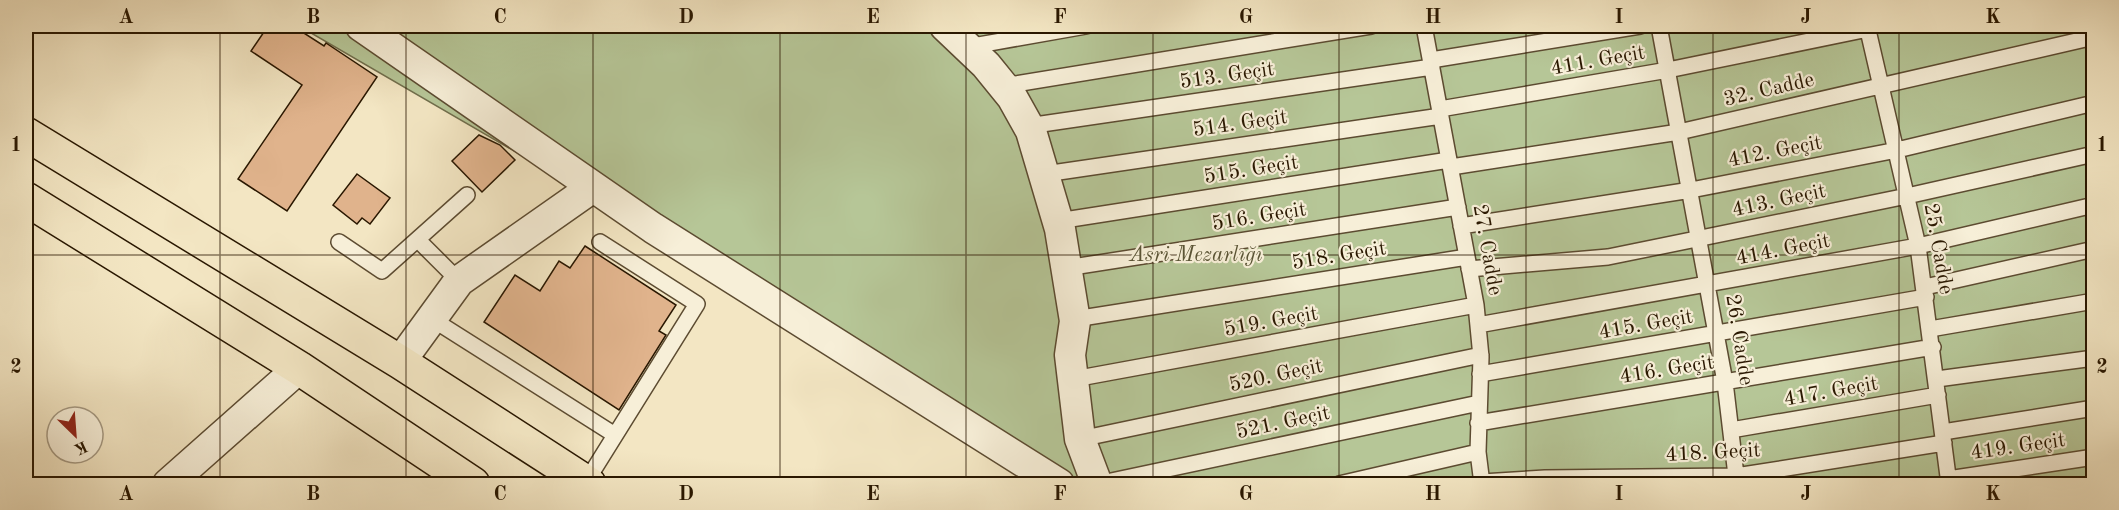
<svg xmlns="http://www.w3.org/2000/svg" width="2119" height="510" font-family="'Old Standard TT',serif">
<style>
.green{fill:#b6c697;stroke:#706e4c;stroke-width:1.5}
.building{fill:#e0b38c;stroke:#291700;stroke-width:1.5}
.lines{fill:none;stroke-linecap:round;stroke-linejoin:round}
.lane-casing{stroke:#5c4b31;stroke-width:18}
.street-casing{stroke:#5c4b31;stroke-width:33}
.primary-casing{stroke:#291700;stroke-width:36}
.lane{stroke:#f7efd8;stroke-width:15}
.street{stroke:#f7efd8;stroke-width:30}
.primary{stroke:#f3e6c3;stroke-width:33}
.grid{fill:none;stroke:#291700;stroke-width:1.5;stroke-opacity:0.55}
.labels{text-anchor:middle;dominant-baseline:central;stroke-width:4.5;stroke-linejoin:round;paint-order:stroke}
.street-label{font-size:21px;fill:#291700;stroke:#f7efd8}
.park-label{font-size:21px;font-style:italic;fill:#5a5435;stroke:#f7efd8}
.neatline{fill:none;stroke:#291700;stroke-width:2}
.grid-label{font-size:20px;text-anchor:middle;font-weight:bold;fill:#291700}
</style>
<rect width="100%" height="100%" fill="#f3e6c3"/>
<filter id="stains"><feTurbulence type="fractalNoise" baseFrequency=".00333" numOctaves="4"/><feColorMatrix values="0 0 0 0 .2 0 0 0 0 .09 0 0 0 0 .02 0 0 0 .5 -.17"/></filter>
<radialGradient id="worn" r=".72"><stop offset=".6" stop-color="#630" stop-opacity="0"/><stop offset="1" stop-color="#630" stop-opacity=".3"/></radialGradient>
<!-- green -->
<path class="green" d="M 299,26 L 2093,26 L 2093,484 L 1079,484 L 896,373 Z"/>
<!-- building -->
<path class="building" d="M 268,26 L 293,26 L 324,46 L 326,43 L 377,77 L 287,211 L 238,179 L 302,85 L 251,51 Z
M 479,135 L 500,145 L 515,160 L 482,192 L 452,161 Z
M 357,174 L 390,198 L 370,224 L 362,218 L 357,224 L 333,205 Z
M 585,246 L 676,305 L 659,331 L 666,335 L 619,410 L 484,322 L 515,275 L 540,291 L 559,261 L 570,268 Z"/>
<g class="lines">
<!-- lane casing -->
<g class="lane-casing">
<path id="lane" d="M 1424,26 L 1476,305 L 1481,357 L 1478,452 L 1482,484
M 1659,26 L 1725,382 L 1737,484
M 1867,26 L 1918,246 L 1949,484
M 967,47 L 1086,26
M 1431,60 L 1640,26
M 1003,86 L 1371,26
M 1440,109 L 1668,70 L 1868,29
M 1028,126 L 1432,67
M 1451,167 L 1679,132 L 2094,37
M 1045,174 L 1441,116
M 1058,221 L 1449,160
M 1461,226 L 1691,190 L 1897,150 L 2094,103
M 418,240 L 459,281
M 339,242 L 382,271 L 467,195
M 1066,268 L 1458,207
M 1469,269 L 1608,257 L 1907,196 L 2094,154
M 1925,287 L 2094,249
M 432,319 L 615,435
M 1075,319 L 1467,257
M 1478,325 L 1918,246 L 2094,205
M 1930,329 L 2094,301
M 1480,374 L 1926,297
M 1074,379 L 1476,305
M 1937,379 L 2094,358
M 1478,423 L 1933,347
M 1731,430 L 1938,395
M 1943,432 L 2094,408
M 1080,439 L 1481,355
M 1948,479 L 2094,457
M 586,482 L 697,304 L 600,242
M 1482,482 L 1545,478 L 1736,476 L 1944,443
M 1097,484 L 1479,403
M 1339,484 L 1478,452"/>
</g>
<!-- street casing -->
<g class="street-casing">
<path id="street" d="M 361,26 L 653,228 L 1059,484
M 945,26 L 986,65 L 1012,97 L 1031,131 L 1060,229 L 1075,321 L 1070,355 L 1080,439 L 1097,484
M 400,362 L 459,281 L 593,187
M 168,484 L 299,368"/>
</g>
<!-- primary casing -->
<g class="primary-casing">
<path id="primary" d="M 26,134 L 400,362 L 589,484
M 26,199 L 299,368 L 473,484"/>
</g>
<!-- lane -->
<use href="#lane" class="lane"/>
<!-- street -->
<use href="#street" class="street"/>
<!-- primary -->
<use href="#primary" class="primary"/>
</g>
<!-- grid -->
<path class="grid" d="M 220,26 L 220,484M 406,26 L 406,484M 593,26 L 593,484M 780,26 L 780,484M 966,26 L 966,484M 1153,26 L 1153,484M 1339,26 L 1339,484M 1526,26 L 1526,484M 1713,26 L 1713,484M 1899,26 L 1899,484M 26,255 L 2094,255"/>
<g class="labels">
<!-- street labels -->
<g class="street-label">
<text transform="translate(1598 61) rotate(-10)">411. Geçit</text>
<text transform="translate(1227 76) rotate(-8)">513. Geçit</text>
<text transform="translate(1769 90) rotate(-13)">32. Cadde</text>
<text transform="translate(1240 124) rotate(-8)">514. Geçit</text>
<text transform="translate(1775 152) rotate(-11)">412. Geçit</text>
<text transform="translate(1251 170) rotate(-9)">515. Geçit</text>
<text transform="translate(1779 201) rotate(-12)">413. Geçit</text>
<text transform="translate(1259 217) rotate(-9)">516. Geçit</text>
<text transform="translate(1938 249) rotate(80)">25. Cadde</text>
<text transform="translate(1487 250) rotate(80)">27. Cadde</text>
<text transform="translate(1783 250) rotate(-11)">414. Geçit</text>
<text transform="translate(1339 256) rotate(-9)">518. Geçit</text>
<text transform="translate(1271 322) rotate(-10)">519. Geçit</text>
<text transform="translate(1646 325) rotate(-10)">415. Geçit</text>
<text transform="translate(1739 340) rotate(81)">26. Cadde</text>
<text transform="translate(1667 370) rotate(-9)">416. Geçit</text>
<text transform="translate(1276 376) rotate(-12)">520. Geçit</text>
<text transform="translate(1831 392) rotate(-10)">417. Geçit</text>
<text transform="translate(1283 423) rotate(-12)">521. Geçit</text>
<text transform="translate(2018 447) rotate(-8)">419. Geçit</text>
<text transform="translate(1713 453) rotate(-3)">418. Geçit</text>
</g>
<!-- park labels -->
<g class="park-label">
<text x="1196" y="255">Asri Mezarlığı</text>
</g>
</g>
<!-- margin -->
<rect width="2119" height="510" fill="none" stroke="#f3e6c3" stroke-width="66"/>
<!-- north arrow -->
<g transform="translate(75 435) rotate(155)"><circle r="28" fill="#f7efd8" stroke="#a59982" stroke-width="1.5"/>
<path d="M0-4.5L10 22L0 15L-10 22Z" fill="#8f2418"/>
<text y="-9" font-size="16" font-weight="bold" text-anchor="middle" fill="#291700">K</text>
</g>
<rect x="33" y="33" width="2053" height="444" class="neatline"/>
<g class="grid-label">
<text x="126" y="23">A</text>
<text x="313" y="23">B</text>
<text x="500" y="23">C</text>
<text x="686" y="23">D</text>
<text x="873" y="23">E</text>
<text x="1060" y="23">F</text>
<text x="1246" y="23">G</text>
<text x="1433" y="23">H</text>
<text x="1619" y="23">I</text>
<text x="1806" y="23">J</text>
<text x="1993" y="23">K</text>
<text x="16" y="151">1</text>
<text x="2102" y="151">1</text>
<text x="16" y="373">2</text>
<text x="2102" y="373">2</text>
<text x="126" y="500">A</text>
<text x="313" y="500">B</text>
<text x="500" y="500">C</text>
<text x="686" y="500">D</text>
<text x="873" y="500">E</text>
<text x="1060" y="500">F</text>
<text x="1246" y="500">G</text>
<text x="1433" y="500">H</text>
<text x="1619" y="500">I</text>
<text x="1806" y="500">J</text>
<text x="1993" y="500">K</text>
</g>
<rect width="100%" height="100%" filter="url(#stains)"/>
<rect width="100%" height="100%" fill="url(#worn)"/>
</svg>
